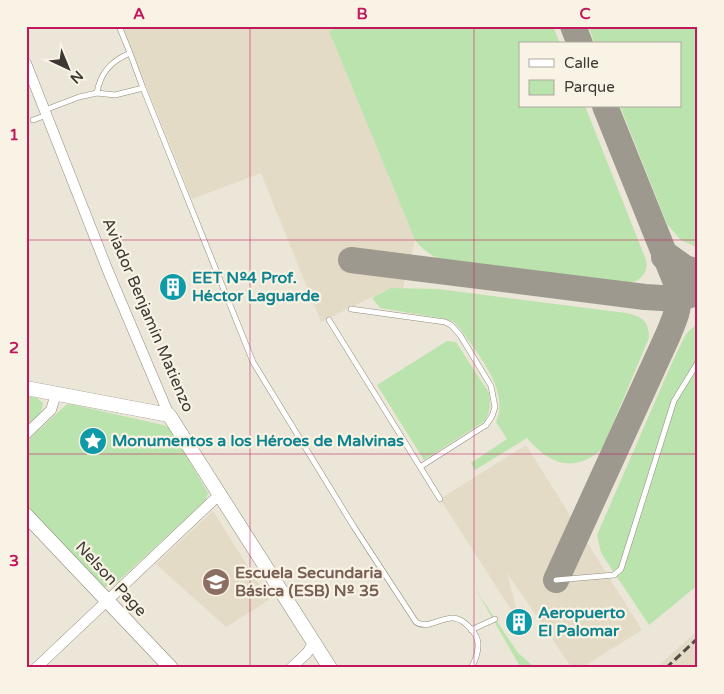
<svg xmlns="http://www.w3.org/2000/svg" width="724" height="694" font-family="'Varela Round',sans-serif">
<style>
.built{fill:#e3dbc5}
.green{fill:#bbe3ad}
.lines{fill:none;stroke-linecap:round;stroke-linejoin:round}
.taxiway{stroke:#9e998e;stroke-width:26}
.lane-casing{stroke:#918c7e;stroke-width:6}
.street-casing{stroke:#918c7e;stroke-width:11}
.secondary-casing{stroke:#918c7e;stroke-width:15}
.lane{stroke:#fff;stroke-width:5}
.street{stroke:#fff;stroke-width:10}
.secondary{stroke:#fff;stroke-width:14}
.rail{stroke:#504c46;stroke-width:3;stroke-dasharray:8 4;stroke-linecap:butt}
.grid{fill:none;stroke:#c2185b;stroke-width:1;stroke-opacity:0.55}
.labels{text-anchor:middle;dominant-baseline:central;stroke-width:4.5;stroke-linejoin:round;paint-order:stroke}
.culture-label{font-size:16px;font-weight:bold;fill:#0d838f;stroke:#f8f3e4;text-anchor:start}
.street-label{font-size:16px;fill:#3c3934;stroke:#f8f3e4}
.education-label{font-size:16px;font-weight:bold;fill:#785e54;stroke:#f8f3e4;text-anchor:start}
.neatline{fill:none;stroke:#c2185b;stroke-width:2}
.grid-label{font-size:16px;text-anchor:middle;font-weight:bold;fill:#c2185b}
</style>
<rect width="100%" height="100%" fill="#ebe6d7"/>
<!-- built -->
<path class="built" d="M 122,26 L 339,26 L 329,31 L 415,240 L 403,288 L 390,288 L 321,322 L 261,173 L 192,199 Z
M 526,445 L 642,630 L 581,668 L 572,668 L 507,573 L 518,615 L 512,611 L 440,499 Z
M 213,511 L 269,600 L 226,627 L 156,564 Z
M 698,630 L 698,668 L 656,668 Z"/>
<!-- green -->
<path class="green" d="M 341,26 L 553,26 L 560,44 L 520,44 L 520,106 L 585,106 L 646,260 C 649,272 641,280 630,283 L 448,262 C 435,258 424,252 415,240 L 329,31 Z
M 588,26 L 698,26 L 698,248 L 681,240 L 667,224 L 620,106 L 680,106 L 680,44 L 595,44 Z
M 390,288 L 438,289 L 626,313 C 642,316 649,321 649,338 L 602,449 C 574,474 549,464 527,438 L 475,470 L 471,463 L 507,439 L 496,422 C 510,390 478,355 461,330 L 454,322 L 446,319 L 380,308 L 372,298 Z
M 698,322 L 698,585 L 649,625 L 601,553 L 597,535 L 671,365 L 686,334 Z
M 447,341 L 456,342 L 489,393 C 491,405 490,411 485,421 L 424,460 L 377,385 Z
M 26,396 L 37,398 L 43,403 C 43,414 33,419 26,426 Z
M 70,404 L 163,425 L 170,428 L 208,493 L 206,500 L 113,586 L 103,587 L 26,505 L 26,442 L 66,405 Z
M 476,590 L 518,653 L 533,666 L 532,668 L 521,668 Z"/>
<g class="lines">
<!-- taxiway -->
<path class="taxiway" d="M 573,26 L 580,44
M 664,257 L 664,253 L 685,268 L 698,272
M 351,260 L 645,297 L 679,299 L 698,292
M 556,580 L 668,335 C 676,316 681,306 677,285 L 605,106"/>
<!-- lane casing -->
<g class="lane-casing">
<path id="lane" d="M 119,26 L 130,53
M 143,88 L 253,362 L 354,527 L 416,622 C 427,630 441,617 454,618 C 465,620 479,634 478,646 C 478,654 475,661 471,668
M 45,110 L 79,97 L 97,93 L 115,95 L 143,88 L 130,53 C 111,61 100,73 97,93
M 33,120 L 47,115
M 351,309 L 445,322 L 451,325 L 460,335 L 491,386 L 495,407 L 492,416 L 486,425 L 420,467
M 329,320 L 440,499
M 556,580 L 614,575 L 621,569 L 674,401 L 698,362
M 471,630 L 495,619"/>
</g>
<!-- street casing -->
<g class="street-casing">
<path id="street" d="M 26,63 L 108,271 L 169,415
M 26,434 L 51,410 L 56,394
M 36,668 L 220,494
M 291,668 L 307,653 L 314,642"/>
</g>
<!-- secondary casing -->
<g class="secondary-casing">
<path id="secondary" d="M 26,388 L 169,415 L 330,668
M 26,515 L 171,668"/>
</g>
<!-- lane -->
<use href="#lane" class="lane"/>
<!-- street -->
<use href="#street" class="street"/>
<!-- secondary -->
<use href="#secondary" class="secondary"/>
<!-- rail -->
<path class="rail" d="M 666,668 L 698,638"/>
</g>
<!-- grid -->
<path class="grid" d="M 250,26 L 250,668M 474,26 L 474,668M 26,240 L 698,240M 26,454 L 698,454"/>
<!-- icons -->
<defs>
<g id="building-disc" transform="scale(1.4375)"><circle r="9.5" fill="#0f9aa8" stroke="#f8f3e4"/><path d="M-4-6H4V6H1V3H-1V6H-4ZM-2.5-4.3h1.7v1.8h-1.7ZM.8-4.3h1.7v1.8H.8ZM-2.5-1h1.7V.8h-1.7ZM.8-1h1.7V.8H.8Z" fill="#fff"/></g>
<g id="sight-disc" transform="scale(1.4375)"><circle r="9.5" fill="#0f9aa8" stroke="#f8f3e4"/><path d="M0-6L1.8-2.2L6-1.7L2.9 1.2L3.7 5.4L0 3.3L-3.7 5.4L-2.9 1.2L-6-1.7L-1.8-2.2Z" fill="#fff"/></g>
<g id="school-disc" transform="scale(1.4375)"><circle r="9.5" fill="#8d6e63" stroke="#f8f3e4"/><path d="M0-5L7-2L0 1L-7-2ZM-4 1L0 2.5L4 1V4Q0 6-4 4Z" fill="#fff"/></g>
</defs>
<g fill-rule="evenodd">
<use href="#building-disc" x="173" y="287"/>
<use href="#sight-disc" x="93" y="441"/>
<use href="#school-disc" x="216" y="582"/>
<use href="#building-disc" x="519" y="622"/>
</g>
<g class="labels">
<!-- culture labels -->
<g class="culture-label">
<text x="192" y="278">EET Nº4 Prof.<tspan x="192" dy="18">Héctor Laguarde</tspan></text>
<text x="112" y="441">Monumentos a los Héroes de Malvinas</text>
<text x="538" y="613">Aeropuerto<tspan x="538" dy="18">El Palomar</tspan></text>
</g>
<!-- street labels -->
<g class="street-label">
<text transform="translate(148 315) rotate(67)">Aviador Benjamín Matienzo</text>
<text transform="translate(111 579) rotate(47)">Nelson Page</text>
</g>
<!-- education labels -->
<g class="education-label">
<text x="235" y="573">Escuela Secundaria<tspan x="235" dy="18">Básica (ESB) Nº 35</tspan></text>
</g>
</g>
<!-- border -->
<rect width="724" height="694" fill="none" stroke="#f8f3e4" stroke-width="55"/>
<!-- legend -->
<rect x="519" y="42" width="162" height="65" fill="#f8f3e4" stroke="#ada99e"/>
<rect x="529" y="59" width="25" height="8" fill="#ffffff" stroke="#ada99e"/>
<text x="564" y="68" font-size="15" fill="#3c3934">Calle</text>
<rect x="529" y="80" width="25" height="15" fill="#bbe3ad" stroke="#ada99e"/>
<text x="564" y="92" font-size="15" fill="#3c3934">Parque</text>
<!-- north arrow -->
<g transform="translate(68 68) rotate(136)" stroke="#f8f3e4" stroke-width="4" paint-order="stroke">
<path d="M0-4L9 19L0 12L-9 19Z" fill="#3c3934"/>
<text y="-8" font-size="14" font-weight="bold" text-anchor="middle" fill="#3c3934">N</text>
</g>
<rect x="28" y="28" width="668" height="638" class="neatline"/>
<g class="grid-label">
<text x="139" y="19">A</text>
<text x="362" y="19">B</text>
<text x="585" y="19">C</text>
<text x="14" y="140">1</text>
<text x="14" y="353">2</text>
<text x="14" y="566">3</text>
</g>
</svg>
